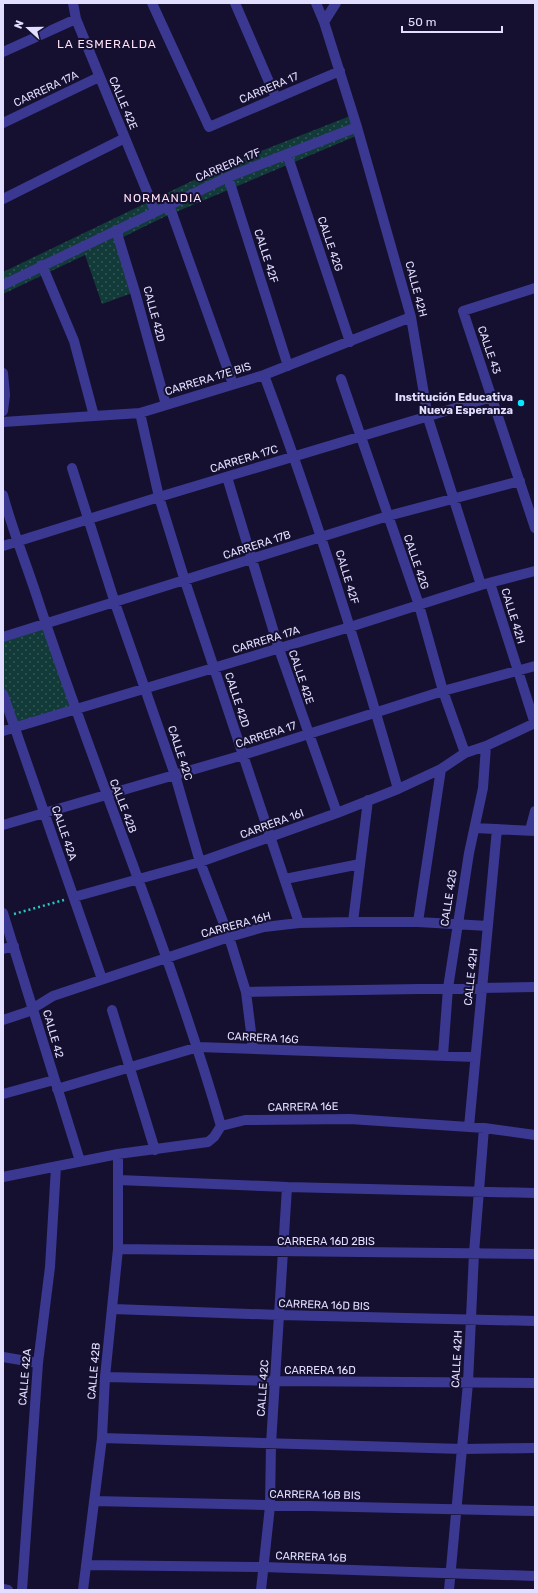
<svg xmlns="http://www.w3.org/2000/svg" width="538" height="1593" font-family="Rubik,sans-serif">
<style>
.grass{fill:url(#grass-dots)}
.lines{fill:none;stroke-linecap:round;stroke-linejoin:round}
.path{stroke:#27cac0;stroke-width:2.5;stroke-dasharray:2 3;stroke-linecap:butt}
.minor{stroke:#3b3891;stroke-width:10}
.poi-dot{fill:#0ae7ff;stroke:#15102f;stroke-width:1.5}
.labels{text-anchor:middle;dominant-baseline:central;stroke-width:4;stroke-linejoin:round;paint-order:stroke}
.street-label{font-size:11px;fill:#e2deff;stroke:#15102f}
.poi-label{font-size:11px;font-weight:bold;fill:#e2deff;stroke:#15102f;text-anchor:end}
.neighbourhood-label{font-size:12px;letter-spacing:1px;fill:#ffe0f4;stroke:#15102f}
</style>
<defs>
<pattern id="grass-dots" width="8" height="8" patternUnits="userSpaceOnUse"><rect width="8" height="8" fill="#123a38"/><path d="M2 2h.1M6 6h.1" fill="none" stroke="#345656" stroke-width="1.8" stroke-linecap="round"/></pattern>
</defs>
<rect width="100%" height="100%" fill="#15102f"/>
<!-- grass -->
<path class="grass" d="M 350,116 L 356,136 L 164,217 L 119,239 L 135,292 L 102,304 L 85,255 L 3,294 L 3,272 L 223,166 Z
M 46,625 L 75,709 L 14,727 L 3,694 L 3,637 Z"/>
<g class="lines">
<!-- path -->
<path class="path" d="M 14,914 L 64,900"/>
<!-- minor -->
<path class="minor" d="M 73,3 L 76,19 L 155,211
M 152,3 L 209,127 L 340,71
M 235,3 L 276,98
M 316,3 L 324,22 L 357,127 L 411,317 L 428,418 L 481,585
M 324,22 L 336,3
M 3,52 L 76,19
M 3,123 L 99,77
M 287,154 L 350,342
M 228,177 L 288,366
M 3,199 L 125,138
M 169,205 L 233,384
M 116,230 L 135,292 L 166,405
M 42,265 L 74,341 L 94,416
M 3,285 L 228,177 L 357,127
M 535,288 L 463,311 L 535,528
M 3,373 L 5,395 L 3,411
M 264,375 C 315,511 358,649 398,789
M 341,379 L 419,605 L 443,691 L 465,753
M 140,413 L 159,497 L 185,581 L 299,923
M 3,422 L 140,413 L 264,375 L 411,317
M 72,468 L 115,603 L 175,775 L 200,862 L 229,937 L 246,992 L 253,1048
M 227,477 L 279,649 L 337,813
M 3,495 C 12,529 26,563 37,597 C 95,774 169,946 221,1126
M 3,546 L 159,497 L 492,397
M 490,583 L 535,724
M 3,637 L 388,516 L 520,481
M 3,694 L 102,979
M 3,731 L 350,627 L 481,585 L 535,571
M 3,825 L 243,755 L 443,691 L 535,666
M 475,828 L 535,831
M 530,830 L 535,811
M 285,879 L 360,864
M 74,897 L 200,862 L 337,813 L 398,789 L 441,769 L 465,753 L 486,746 L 535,723
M 3,913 L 80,1161
M 353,922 L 368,800
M 418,922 L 441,769
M 3,949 L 14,946
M 246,992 L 535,987
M 112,1010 L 155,1150
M 3,1020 L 27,1012 L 53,996 L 229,937 L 264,927 L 299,923 L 353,922 L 418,922 L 488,926
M 443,1055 L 448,988 L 469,853 L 483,788 L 486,746
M 57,1089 L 198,1047 L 475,1057
M 3,1094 L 54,1080
M 469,1127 L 497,829
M 3,1177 L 118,1154 L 208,1142 L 214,1137 L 221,1126 L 245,1120 L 350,1119 L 484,1128 L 535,1135
M 119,1180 L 287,1187 L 535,1193
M 118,1249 L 535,1254
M 113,1309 L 280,1315 L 535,1321
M 3,1357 L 38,1363
M 105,1377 L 275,1381 L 535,1383
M 102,1438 L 463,1449 L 535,1448
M 94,1501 L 535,1511
M 86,1565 L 263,1567 L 535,1576
M 3,1589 L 8,1590
M 22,1590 L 38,1363 L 50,1267 L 56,1167
M 83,1590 L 102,1438 L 105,1377 L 118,1249 L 118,1154
M 261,1590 L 270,1506 L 271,1444 L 287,1187
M 449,1590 L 468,1383 L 474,1253 L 484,1128"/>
</g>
<!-- markers -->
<circle class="poi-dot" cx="521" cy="403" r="4"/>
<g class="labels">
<!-- street labels -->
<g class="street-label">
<text transform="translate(269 88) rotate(-23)">CARRERA 17</text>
<text transform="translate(46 89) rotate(-25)">CARRERA 17A</text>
<text transform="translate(123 103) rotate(67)">CALLE 42E</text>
<text transform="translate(228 165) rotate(-23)">CARRERA 17F</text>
<text transform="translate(330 244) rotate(71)">CALLE 42G</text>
<text transform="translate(266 256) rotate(72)">CALLE 42F</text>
<text transform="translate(416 289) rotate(75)">CALLE 42H</text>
<text transform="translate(154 314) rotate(75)">CALLE 42D</text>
<text transform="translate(489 350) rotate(71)">CALLE 43</text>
<text transform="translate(208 379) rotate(-17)">CARRERA 17E BIS</text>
<text transform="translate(244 459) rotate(-17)">CARRERA 17C</text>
<text transform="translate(257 545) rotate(-18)">CARRERA 17B</text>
<text transform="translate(416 562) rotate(71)">CALLE 42G</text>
<text transform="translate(347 577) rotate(73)">CALLE 42F</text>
<text transform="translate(513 616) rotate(73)">CALLE 42H</text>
<text transform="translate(266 640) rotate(-17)">CARRERA 17A</text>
<text transform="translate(301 677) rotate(71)">CALLE 42E</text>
<text transform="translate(237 700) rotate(72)">CALLE 42D</text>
<text transform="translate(266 735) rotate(-18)">CARRERA 17</text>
<text transform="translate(180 753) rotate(72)">CALLE 42C</text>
<text transform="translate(123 806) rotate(69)">CALLE 42B</text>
<text transform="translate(272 824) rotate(-20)">CARRERA 16I</text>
<text transform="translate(64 833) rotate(71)">CALLE 42A</text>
<text transform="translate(449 898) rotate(-81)">CALLE 42G</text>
<text transform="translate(236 925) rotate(-15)">CARRERA 16H</text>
<text transform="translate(471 977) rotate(-84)">CALLE 42H</text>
<text transform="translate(53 1034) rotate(74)">CALLE 42</text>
<text transform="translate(263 1038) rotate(3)">CARRERA 16G</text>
<text transform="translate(303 1107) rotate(-1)">CARRERA 16E</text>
<text x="326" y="1241">CARRERA 16D 2BIS</text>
<text transform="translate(324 1305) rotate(2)">CARRERA 16D BIS</text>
<text transform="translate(457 1359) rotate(-87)">CALLE 42H</text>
<text x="320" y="1370">CARRERA 16D</text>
<text transform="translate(94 1371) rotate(-85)">CALLE 42B</text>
<text transform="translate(25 1377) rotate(-85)">CALLE 42A</text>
<text transform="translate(263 1388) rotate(-86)">CALLE 42C</text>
<text transform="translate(315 1495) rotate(1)">CARRERA 16B BIS</text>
<text transform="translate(311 1557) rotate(2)">CARRERA 16B</text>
</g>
<!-- poi labels -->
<g class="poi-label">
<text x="513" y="397">Institución Educativa<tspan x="513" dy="13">Nueva Esperanza</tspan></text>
</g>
<!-- neighbourhood labels -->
<g class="neighbourhood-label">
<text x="107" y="44">LA ESMERALDA</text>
<text x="163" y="198">NORMANDIA</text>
</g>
</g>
<!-- border -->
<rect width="538" height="1593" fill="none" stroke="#e2deff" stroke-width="8"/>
<!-- north arrow -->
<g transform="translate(28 28) rotate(291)" stroke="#15102f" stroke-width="3" paint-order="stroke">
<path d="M0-3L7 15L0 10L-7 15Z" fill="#e2deff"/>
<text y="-6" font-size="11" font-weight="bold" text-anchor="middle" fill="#e2deff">N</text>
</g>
<!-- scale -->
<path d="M402 26v6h100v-6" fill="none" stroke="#e2deff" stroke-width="2"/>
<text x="408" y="26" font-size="12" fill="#e2deff" stroke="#15102f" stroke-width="3" paint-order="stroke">50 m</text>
</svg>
